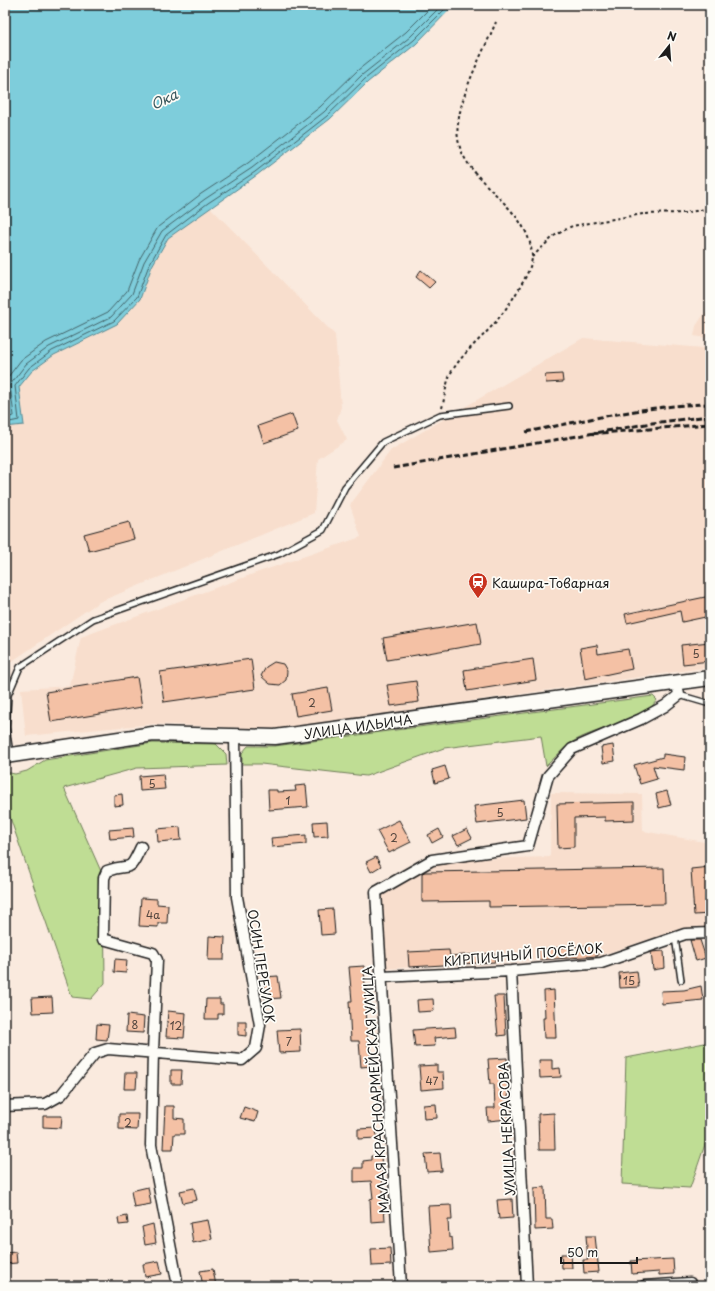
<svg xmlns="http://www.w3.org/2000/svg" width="715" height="1291" font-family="'Playpen Sans',sans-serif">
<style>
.built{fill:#f8decd}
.green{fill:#bfdd94;stroke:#6e7c58}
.water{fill:#7ecddb;stroke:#57868f}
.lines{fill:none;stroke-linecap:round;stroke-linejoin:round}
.shore{stroke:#436368;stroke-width:1}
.building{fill:#f4c1a5;stroke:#1c1c1c}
.lane-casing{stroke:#1c1c1c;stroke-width:8}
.street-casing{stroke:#1c1c1c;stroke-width:13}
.secondary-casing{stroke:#1c1c1c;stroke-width:17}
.path{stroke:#1c1c1c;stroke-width:2;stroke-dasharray:3 3;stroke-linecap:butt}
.lane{stroke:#fdfcf7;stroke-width:5}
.street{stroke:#fdfcf7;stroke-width:10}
.secondary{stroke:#fdfcf7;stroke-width:14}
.rail{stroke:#1c1c1c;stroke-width:3;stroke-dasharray:6 3;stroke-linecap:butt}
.labels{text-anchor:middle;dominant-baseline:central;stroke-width:3.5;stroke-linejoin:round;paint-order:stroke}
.number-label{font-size:11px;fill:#52453e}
.poi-label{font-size:13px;fill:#1c1c1c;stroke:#fdfcf7;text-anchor:start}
.street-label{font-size:13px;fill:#1c1c1c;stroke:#fdfcf7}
.water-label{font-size:14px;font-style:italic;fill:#3e5a5f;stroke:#fdfcf7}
</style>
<rect width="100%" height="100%" fill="#faeade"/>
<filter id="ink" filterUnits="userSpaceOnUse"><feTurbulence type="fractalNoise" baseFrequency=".025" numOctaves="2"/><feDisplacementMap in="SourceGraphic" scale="8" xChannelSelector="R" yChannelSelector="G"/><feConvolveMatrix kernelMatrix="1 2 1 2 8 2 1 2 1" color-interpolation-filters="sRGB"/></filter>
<g filter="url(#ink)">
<!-- built -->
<path class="built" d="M 210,207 L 335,335 L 341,407 L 337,420 L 347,440 L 318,459 L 314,513 L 99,602 L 5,666 L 5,427 L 24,424 L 19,387 L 32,371 L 54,355 L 117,324 L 140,299 L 152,266 L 168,238 Z
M 710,305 L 710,667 L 276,729 L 153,724 L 26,736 L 21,689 L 70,686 L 81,637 L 253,574 L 361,537 L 350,505 L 391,450 L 583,338 L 704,348 L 706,338 L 694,336 L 696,326 Z
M 551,793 L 642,794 L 643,831 L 710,843 L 710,927 L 684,928 L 598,956 L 381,969 L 376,892 L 432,860 L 550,857 Z"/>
<!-- green -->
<path class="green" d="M 653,696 L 657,700 C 643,722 593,728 571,743 C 562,749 554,759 546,766 L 541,736 L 444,748 L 366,776 L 261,764 L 242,764 L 242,753 L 248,746 L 275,746 Z
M 153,743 L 216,744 L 226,754 L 227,765 L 137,768 L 64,788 L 104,878 L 105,983 L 91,999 L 72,997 L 5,803 L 5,772 L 15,774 L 27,771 L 45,760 Z
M 710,1042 L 710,1130 L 690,1188 L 622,1184 L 626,1058 Z"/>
<!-- water -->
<path class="water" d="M 5,5 L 454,5 L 416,44 L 368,82 L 330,119 L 257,175 L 168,238 L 152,266 L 140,299 L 117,324 L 54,355 L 32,371 L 19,387 L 24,425 L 5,427 Z"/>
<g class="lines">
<!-- shore -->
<path class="shore" d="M 5,381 L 21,360 L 46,342 L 108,312 L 127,291 L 139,260 L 158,227 L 201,194 L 248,163 L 320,107 L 358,70 L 406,32 L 433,5
M 5,418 L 14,416 L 10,385 L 26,364 L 49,347 L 111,317 L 132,294 L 144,262 L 162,231 L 205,199 L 252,168 L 324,112 L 362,75 L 410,37 L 442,5
M 5,423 L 19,420 L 15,386 L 29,368 L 52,351 L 114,321 L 137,297 L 149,265 L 166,235 L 208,203 L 255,172 L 327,116 L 365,79 L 414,40 L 449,5"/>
</g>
<!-- building -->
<path class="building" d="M 421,270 L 435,282 L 429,288 L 416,277 Z
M 562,374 L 563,382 L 546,383 L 545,375 Z
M 292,414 L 298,431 L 264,443 L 258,426 Z
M 129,522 L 134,539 L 89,551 L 84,534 Z
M 710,596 L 710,616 L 682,622 L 680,611 L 627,623 L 625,614 Z
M 477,622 L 481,644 L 387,660 L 383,638 Z
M 710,642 L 710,661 L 683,664 L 681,645 Z
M 597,645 L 598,654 L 628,649 L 632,669 L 585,679 L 580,648 Z
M 251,659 L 255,689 L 164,702 L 160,672 Z
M 533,659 L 536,680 L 467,691 L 464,670 Z
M 274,662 L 283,664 L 287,671 L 286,680 L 280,685 L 270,684 L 261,676 L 266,667 Z
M 137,677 L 142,707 L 51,722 L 46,692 Z
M 416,681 L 419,702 L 391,706 L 387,685 Z
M 328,688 L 332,710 L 296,716 L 292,694 Z
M 613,745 L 615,761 L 603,763 L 601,747 Z
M 663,754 L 685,757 L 684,770 L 653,766 L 657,779 L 640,784 L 634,765 L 663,757 Z
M 445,766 L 449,779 L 435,783 L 432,770 Z
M 163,774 L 165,789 L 140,791 L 139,776 Z
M 306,785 L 308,807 L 269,810 L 268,790 L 277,790 L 277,792 L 296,791 L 295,786 Z
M 667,791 L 671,805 L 659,808 L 656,794 Z
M 122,794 L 123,805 L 114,806 L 114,795 Z
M 524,800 L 526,818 L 477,824 L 474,806 Z
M 634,802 L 634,820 L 605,821 L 605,817 L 574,818 L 574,847 L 558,848 L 557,804 Z
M 399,820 L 411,842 L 389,853 L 377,831 Z
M 327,821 L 328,836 L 314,837 L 313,822 Z
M 180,827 L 181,840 L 158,842 L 157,829 Z
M 133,828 L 134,837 L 110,839 L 109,830 Z
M 439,829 L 443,837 L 432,843 L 428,835 Z
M 467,829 L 472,838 L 458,845 L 453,836 Z
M 306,835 L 306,844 L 272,847 L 271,838 Z
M 376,857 L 381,866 L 371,872 L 366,862 Z
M 710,867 L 710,914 L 694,915 L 691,869 Z
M 664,868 L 665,904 L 489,907 L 489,901 L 422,902 L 422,873 L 425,872 Z
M 141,898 L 157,899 L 157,904 L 168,905 L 167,923 L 158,923 L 158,927 L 139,926 Z
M 333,909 L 335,934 L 321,935 L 319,910 Z
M 209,936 L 225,937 L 224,960 L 208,960 Z
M 690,940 L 700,940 L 706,958 L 696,961 Z
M 597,945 L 598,956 L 539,960 L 538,949 Z
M 449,950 L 450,956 L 494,953 L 495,962 L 409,967 L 408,952 Z
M 664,951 L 665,968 L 653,970 L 651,952 Z
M 115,959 L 127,960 L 126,973 L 114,972 Z
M 364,966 L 368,1046 L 370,1046 L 371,1066 L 361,1067 L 359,1041 L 351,1041 L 349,1001 L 352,1001 L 349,967 Z
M 637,971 L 639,987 L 620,988 L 619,973 Z
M 278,976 L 281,998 L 265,999 L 263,977 Z
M 701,986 L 703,1000 L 662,1004 L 661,991 L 684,990 Z
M 554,990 L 556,1038 L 544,1038 L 543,1018 L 545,1018 L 544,991 Z
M 494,996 L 504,996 L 506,1035 L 498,1036 Z
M 52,997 L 53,1012 L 33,1013 L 32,998 Z
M 206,999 L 220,999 L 220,1004 L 223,1004 L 223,1014 L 218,1014 L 218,1019 L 205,1019 Z
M 433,999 L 434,1011 L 418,1012 L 417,1000 Z
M 168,1011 L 186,1013 L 184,1038 L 166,1037 Z
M 127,1015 L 144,1017 L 143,1033 L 126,1032 Z
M 238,1021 L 246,1021 L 246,1036 L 238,1035 Z
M 97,1024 L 109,1025 L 107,1040 L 96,1039 Z
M 455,1027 L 456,1036 L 434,1038 L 435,1046 L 415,1047 L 413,1030 Z
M 300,1029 L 301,1052 L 279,1053 L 277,1030 Z
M 507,1058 L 509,1119 L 488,1121 L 487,1108 L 495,1108 L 494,1084 L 490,1084 L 488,1059 Z
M 539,1060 L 552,1060 L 552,1069 L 560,1068 L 561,1077 L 540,1078 Z
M 437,1065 L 437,1072 L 443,1072 L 444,1088 L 421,1090 L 419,1066 Z
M 171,1070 L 182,1070 L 181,1084 L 171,1084 Z
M 125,1073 L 137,1073 L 136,1089 L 124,1089 Z
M 436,1104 L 437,1118 L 424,1119 L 423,1105 Z
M 165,1106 L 174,1106 L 174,1118 L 184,1119 L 184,1134 L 174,1134 L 173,1149 L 163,1149 Z
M 244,1107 L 258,1112 L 255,1122 L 240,1118 Z
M 554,1113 L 555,1150 L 539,1150 L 538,1114 Z
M 119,1114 L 138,1114 L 137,1130 L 119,1129 Z
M 43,1116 L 62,1116 L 61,1128 L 43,1127 Z
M 376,1128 L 377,1138 L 358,1139 L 358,1129 Z
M 440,1153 L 442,1171 L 427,1172 L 425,1154 Z
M 371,1156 L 381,1156 L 385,1221 L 371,1222 L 370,1199 L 373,1198 L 371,1181 L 354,1182 L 354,1168 L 363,1168 L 363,1161 L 371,1160 Z
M 148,1187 L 151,1204 L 134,1207 L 131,1191 Z
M 545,1187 L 546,1219 L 552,1219 L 553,1229 L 535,1230 L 534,1188 Z
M 194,1188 L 197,1200 L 183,1203 L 180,1191 Z
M 512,1199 L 513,1218 L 499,1219 L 497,1200 Z
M 451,1205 L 452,1220 L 448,1220 L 449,1238 L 452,1237 L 453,1250 L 431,1252 L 428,1206 Z
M 127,1216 L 128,1224 L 119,1225 L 118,1218 Z
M 208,1220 L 212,1239 L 193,1243 L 190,1223 Z
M 153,1224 L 156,1243 L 145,1245 L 142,1227 Z
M 586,1236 L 595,1236 L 599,1272 L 584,1273 L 583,1260 L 588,1260 Z
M 390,1248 L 391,1265 L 372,1266 L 371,1249 Z
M 16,1252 L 17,1263 L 5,1264 L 5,1253 Z
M 561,1254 L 571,1254 L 572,1268 L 562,1268 Z
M 673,1259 L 674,1274 L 659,1275 L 659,1272 L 632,1274 L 631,1261 Z
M 159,1261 L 162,1274 L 145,1277 L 143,1264 Z
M 213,1269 L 216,1286 L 203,1286 L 200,1271 Z"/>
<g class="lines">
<!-- lane casing -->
<g class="lane-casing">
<path id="lane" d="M 679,695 L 710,704
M 10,754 L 6,727 L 8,695 L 20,667 L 93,619 L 279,554 L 323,530 L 345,487 L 383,442 L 440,415 L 509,406
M 675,937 L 681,980"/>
</g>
<!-- street casing -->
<g class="street-casing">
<path id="street" d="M 141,847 C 127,877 132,861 107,871 L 104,878 L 103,939 L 153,953 L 157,960 L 153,1052 L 151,1145 L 178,1286
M 511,971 L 527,1286
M 381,977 L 511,971 L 601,963 L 685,934 L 710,933
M 5,1106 L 45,1104 L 61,1095 L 95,1053 L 108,1049 L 242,1060 L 256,1048 L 260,1025 L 237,897 L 235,735
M 401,1286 L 376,892 L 432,860 L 528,846 L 548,776 L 572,749 L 641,719 L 665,706 L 679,695 L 677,683
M 644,1286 L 690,1283"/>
</g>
<!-- secondary casing -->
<g class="secondary-casing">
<path id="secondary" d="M 5,756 L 153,734 L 275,737 L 710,678"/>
</g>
<!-- path -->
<path class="path" d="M 532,257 L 554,236 L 572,226 L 643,214 L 685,213 L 710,208
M 442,408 C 445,397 446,381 452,371 C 465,350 484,337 498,319 C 508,307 533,271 532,256 C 530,201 450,179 458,124 C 462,89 482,55 496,22"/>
<!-- lane -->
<use href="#lane" class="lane"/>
<!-- street -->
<use href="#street" class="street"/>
<!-- secondary -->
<use href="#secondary" class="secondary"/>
<!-- rail -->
<path class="rail" d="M 710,416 L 652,423 L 589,434 L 710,424
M 526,432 C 587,420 648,405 710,404
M 393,468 L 589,434"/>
</g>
</g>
<!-- icons -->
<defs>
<g id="station-pin" transform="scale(1)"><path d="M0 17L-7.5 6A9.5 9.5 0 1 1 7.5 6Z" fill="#c8321e" stroke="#fdfcf7"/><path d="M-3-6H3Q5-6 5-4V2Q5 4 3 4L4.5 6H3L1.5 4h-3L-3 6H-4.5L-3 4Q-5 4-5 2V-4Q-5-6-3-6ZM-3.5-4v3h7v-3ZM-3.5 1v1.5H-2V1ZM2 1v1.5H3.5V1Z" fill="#fff"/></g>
</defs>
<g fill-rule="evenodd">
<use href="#station-pin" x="478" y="582"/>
</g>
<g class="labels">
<!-- number labels -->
<g class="number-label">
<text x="696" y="653">5</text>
<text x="312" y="702">2</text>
<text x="152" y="783">5</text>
<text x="288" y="800">1</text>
<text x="500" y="812">5</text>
<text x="394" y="837">2</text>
<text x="153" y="914">4а</text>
<text x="629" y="980">15</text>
<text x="135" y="1024">8</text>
<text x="176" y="1025">12</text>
<text x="289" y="1041">7</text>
<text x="432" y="1080">47</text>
<text x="128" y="1122">2</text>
</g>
<!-- poi labels -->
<g class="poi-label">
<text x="492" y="582">Кашира-Товарная</text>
</g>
<!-- street labels -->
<g class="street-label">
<text transform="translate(358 726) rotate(-8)">УЛИЦА ИЛЬИЧА</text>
<text transform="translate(523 954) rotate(-5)">КИРПИЧНЫЙ ПОСЁЛОК</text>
<text transform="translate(262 966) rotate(81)">ОСИН ПЕРЕУЛОК</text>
<text transform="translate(375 1090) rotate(-94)">МАЛАЯ КРАСНОАРМЕЙСКАЯ УЛИЦА</text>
<text transform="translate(506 1129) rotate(-93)">УЛИЦА НЕКРАСОВА</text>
</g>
<!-- water labels -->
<g class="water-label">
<text transform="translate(164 99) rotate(-25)">Ока</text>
</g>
</g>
<!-- margin -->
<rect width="715" height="1291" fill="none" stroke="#fdfcf7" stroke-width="20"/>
<rect x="10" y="10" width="695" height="1271" fill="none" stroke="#1c1c1c" stroke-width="1.5" filter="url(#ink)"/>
<!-- north arrow -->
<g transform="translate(669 46) rotate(17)" stroke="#fdfcf7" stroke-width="3" paint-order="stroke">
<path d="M0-3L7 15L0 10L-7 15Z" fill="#1c1c1c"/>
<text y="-6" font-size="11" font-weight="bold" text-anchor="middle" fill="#1c1c1c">N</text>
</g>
<!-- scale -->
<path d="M561 1257v6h76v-6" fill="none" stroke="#1c1c1c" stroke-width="2"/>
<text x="567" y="1257" font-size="12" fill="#1c1c1c" stroke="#fdfcf7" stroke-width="3" paint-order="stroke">50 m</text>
</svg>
